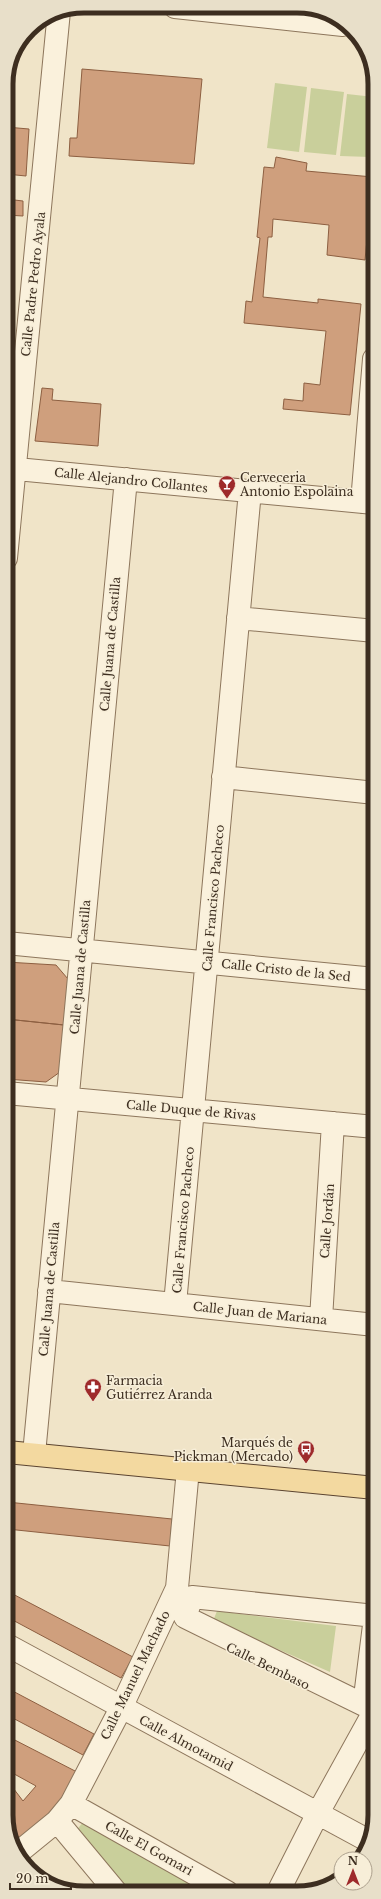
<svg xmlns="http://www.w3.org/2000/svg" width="381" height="1899" font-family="'Libre Baskerville',serif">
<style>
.green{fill:#c9cf9b}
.building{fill:#cf9f7d;stroke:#8d5f41}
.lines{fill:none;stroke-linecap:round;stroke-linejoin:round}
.minor-casing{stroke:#8d765c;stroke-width:24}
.major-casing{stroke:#5b4430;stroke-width:24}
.minor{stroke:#faf1dc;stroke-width:22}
.major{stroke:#f3d9a0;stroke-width:22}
.labels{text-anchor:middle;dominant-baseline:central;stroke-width:3;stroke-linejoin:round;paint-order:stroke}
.street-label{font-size:12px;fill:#3d2e20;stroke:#f7eed8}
.poi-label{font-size:12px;fill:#3d2e20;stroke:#f7eed8;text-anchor:start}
.rim{fill:none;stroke:#3d2e20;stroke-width:5}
</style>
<rect width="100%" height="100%" fill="#f0e4c8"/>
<!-- green -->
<path class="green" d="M 275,83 L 307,87 L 299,152 L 267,148 Z
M 311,88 L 344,92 L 336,155 L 304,152 Z
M 347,94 L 374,97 L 374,118 L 370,157 L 340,156 Z
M 217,1611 L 336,1626 L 330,1672 L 213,1621 Z
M 84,1821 L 207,1892 L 128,1892 L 75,1832 Z"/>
<!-- building -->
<path class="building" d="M 82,69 L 202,79 L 194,164 L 69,156 L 70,138 L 77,138 Z
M 6,127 L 29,129 L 26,176 L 6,174 Z
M 276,157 L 307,163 L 306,171 L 373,177 L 365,260 L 327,255 L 329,225 L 273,219 L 272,237 L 268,237 L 263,297 L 318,303 L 318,299 L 361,304 L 350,415 L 283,409 L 284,399 L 303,401 L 304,383 L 320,385 L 326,331 L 244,323 L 246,301 L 252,302 L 260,238 L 257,237 L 264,167 L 274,168 Z
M 6,199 L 23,201 L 23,216 L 6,215 Z
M 42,388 L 53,389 L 52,400 L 101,404 L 98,446 L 35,441 Z
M 6,962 L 56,965 L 68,979 L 64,1025 L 6,1019 Z
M 6,1019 L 64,1025 L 60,1072 L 46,1082 L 6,1079 Z
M 7,1502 L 172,1519 L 170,1546 L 7,1529 Z
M 7,1591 L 133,1657 L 121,1678 L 7,1617 Z
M 7,1688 L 94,1734 L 83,1755 L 7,1715 Z
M 7,1736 L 77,1772 L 61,1802 L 19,1842 L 7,1825 L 7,1780 L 23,1801 L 36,1786 L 7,1770 Z"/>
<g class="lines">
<!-- minor casing -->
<g class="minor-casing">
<path id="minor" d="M 175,7 L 343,25
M 6,468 L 374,503
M 362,502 L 374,359
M 6,558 L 59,11
M 238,618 L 375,631
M 223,777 L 375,793
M 6,943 L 375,979
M 6,1093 L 375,1127
M 49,1291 L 375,1325
M 175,1304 L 250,491
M 321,1319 L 333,1123
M 34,1454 L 126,479
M 375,1616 L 192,1597 L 185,1617 L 364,1705 L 375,1617
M 7,1645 L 367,1840
M 71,1804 L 227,1892
M 57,1821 L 116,1892
M 19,1852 L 57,1821 L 71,1804 L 121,1708 L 177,1588 L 188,1469
M 278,1892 L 318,1813 L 371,1717 L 374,1691"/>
</g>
<!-- major casing -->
<g class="major-casing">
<path id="major" d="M 7,1452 L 375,1488"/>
</g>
<!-- minor -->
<use href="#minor" class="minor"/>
<!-- major -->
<use href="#major" class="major"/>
</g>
<!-- icons -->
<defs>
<g id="bar-pin" transform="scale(0.9)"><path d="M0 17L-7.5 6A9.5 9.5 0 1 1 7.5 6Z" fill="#9e2a2b" stroke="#f7eed8"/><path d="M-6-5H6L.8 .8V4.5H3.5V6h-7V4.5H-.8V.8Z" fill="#fff"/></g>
<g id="pharmacy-pin" transform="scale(0.9)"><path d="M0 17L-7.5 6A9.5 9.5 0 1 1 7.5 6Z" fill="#9e2a2b" stroke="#f7eed8"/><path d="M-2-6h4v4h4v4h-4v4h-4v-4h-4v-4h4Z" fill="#fff"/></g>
<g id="bus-pin" transform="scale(0.9)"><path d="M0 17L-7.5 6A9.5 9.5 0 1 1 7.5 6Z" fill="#9e2a2b" stroke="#f7eed8"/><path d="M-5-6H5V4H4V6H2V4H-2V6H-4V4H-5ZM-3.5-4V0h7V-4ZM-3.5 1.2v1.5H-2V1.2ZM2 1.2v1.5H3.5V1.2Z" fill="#fff"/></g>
</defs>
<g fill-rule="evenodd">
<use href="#bar-pin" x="227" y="484"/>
<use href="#pharmacy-pin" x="93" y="1387"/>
<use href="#bus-pin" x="306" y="1449"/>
</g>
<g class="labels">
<!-- street labels -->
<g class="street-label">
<text transform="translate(33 284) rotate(-84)">Calle Padre Pedro Ayala</text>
<text transform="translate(131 480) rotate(6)">Calle Alejandro Collantes</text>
<text transform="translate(110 644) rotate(-85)">Calle Juana de Castilla</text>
<text transform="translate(213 898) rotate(-85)">Calle Francisco Pacheco</text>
<text transform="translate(80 967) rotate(-85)">Calle Juana de Castilla</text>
<text transform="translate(286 970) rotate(6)">Calle Cristo de la Sed</text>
<text transform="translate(191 1110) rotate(5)">Calle Duque de Rivas</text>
<text transform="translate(183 1220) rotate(-85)">Calle Francisco Pacheco</text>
<text transform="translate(327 1221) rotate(-86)">Calle Jordán</text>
<text transform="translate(49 1289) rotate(-85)">Calle Juana de Castilla</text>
<text transform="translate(260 1313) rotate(6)">Calle Juan de Mariana</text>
<text transform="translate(268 1666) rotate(26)">Calle Bembaso</text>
<text transform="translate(135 1675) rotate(-64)">Calle Manuel Machado</text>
<text transform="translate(186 1743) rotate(28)">Calle Almotamid</text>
<text transform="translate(149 1848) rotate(29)">Calle El Gomari</text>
</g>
<!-- poi labels -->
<g class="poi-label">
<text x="240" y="477">Cerveceria<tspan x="240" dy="14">Antonio Espolaina</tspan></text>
<text x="106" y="1380">Farmacia<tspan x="106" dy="14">Gutiérrez Aranda</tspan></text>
<text x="293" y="1442" text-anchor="end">Marqués de<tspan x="293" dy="14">Pickman (Mercado)</tspan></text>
</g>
</g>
<!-- crop -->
<path d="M0 0H381V1899H0ZM84 13H297A71 71 0 0 1 368 84V1815A71 71 0 0 1 297 1886H84A71 71 0 0 1 13 1815V84A71 71 0 0 1 84 13Z" fill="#e8dfc9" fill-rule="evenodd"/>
<path class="rim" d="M84 13H297A71 71 0 0 1 368 84V1815A71 71 0 0 1 297 1886H84A71 71 0 0 1 13 1815V84A71 71 0 0 1 84 13Z"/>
<!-- north arrow -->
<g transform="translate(353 1871)"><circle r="19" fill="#f7eed8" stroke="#ada18e"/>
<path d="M0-3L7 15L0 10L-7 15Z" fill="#9e2a2b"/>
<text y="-6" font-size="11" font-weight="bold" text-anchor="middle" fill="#3d2e20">N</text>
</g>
<!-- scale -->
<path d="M10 1883v6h61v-6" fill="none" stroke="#3d2e20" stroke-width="2"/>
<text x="16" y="1883" font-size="12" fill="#3d2e20" stroke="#f7eed8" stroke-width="3" paint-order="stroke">20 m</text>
</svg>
